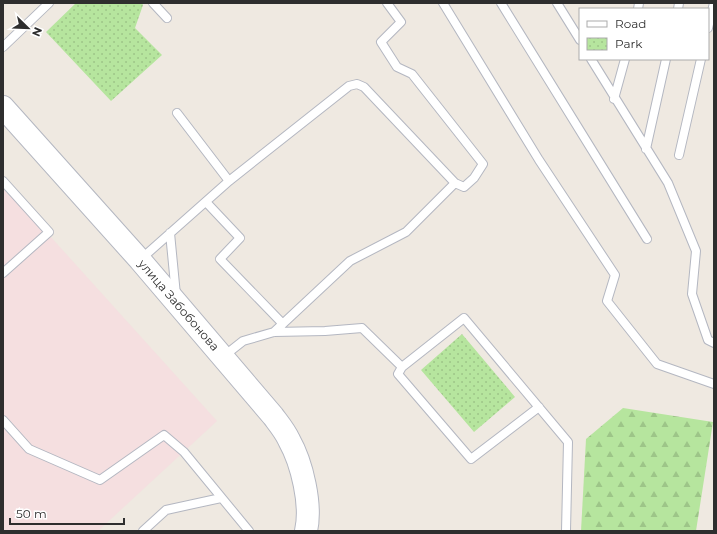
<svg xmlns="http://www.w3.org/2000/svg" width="717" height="534" font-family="Montserrat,sans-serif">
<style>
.medical{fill:#f5dfe0}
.forest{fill:url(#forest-firs)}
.park{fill:url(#park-dots)}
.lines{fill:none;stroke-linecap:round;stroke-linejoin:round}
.lane-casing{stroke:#b4b7c1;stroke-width:10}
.secondary-casing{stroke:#b4b7c1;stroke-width:24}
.lane{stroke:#fff;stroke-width:8}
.secondary{stroke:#fff;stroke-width:22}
.labels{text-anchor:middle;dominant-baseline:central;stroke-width:4;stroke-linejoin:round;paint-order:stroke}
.street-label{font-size:12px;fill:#2e2e2e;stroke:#fff}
</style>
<defs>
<pattern id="forest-firs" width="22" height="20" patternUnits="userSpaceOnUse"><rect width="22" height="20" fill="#b6e59e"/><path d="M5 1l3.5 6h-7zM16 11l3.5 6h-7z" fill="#9dc588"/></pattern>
<pattern id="park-dots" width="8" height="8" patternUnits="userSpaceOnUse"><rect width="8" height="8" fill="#b6e59e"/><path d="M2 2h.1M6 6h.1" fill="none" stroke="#9dc588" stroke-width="1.8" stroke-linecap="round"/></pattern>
</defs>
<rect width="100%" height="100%" fill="#efe9e1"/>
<!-- medical -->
<path class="medical" d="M 3,184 L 217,421 L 98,531 L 3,531 Z"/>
<!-- forest -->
<path class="forest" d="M 623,408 L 713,422 L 696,531 L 581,531 L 586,439 Z"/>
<!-- park -->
<path class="park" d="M 76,3 L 142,3 L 143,5 L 135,28 L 162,55 L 111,101 L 46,32 Z
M 462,334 L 515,397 L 474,432 L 421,370 Z"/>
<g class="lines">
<!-- lane casing -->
<g class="lane-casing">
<path id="lane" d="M 153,3 L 167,18
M 443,3 L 539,160 L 615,275 L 607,301 L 657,364 L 714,384
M 501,3 L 647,239
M 557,3 L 580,40
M 638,9 L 639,3
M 678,9 L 679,3
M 708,28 L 714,3
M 3,47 L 49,3
M 591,59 L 668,183 L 696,251 L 692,294 L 708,340 L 714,343
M 614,99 L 625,59
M 177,113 L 229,181
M 646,149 L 666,59
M 679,155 L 701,59
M 3,181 L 49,232 L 3,273
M 206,202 L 240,238 L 220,259 L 282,323
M 170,233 L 176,295
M 141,259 L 229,181 L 349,86 L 357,84 L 364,87 L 455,183 L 464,187 L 474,178 L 483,164 L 412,74 L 397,67 L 381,42 L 401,22 L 387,3
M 274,332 L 350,261 L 406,232 L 455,183
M 224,356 L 243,341 L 274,332 L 325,331 L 362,328 L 402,367
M 539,407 L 471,459 L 398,374 L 402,367 L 464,318 L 568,442 L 566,531
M 3,420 L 29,449 L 100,480 L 164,435 L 184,452 L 249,531
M 143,531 L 166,510 L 221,498"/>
</g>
<!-- secondary casing -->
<g class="secondary-casing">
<path id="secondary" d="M 3,107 L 140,260 L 273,416 C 279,424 285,431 289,440 C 302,463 312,505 306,531"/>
</g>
<!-- lane -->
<use href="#lane" class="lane"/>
<!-- secondary -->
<use href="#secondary" class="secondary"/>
</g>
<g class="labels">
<!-- street labels -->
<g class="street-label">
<text transform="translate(179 305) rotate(49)">улица Забобонова</text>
</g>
</g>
<!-- border -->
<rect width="717" height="534" fill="none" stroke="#2e2e2e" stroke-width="8"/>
<!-- legend -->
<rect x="579" y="8" width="130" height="52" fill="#ffffff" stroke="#ababab"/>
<rect x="587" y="21" width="20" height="6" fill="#ffffff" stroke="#ababab"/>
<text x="615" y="28" font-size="12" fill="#2e2e2e">Road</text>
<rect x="587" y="38" width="20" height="12" fill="url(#park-dots)" stroke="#ababab"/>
<text x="615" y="48" font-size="12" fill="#2e2e2e">Park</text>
<!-- north arrow -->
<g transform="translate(28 28) rotate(113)" stroke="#ffffff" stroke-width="3" paint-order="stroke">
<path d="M0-3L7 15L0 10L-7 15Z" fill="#2e2e2e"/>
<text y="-6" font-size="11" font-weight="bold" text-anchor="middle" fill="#2e2e2e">N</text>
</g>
<!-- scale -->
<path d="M10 518v6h114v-6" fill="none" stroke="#2e2e2e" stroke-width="2"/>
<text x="16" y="518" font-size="12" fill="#2e2e2e" stroke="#ffffff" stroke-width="3" paint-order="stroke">50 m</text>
</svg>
